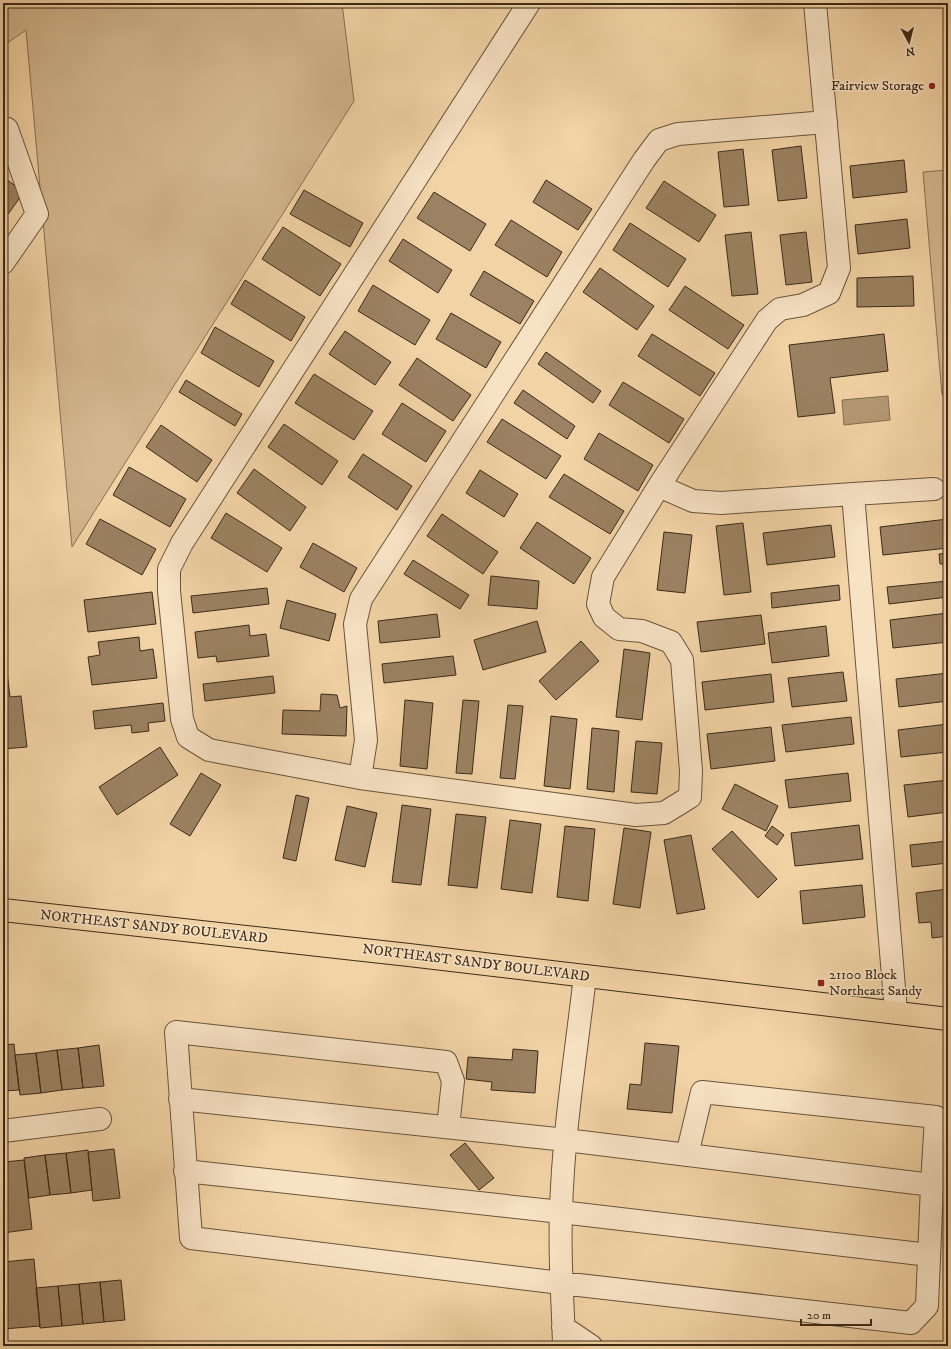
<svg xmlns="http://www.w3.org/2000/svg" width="951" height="1349" font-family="'IM FELL DW Pica',serif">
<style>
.green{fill:#d3b68d;stroke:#887053}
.water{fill:#b49a75;stroke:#846d50}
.building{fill:#9b8262;stroke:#3d2a19}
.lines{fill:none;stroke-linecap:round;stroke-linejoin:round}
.minor-casing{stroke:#6a543c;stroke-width:24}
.major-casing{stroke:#3d2a19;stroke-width:24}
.minor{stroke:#f7e2c4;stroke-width:22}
.major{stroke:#f2d3a5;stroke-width:22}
.poi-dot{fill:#8f2418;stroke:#f7e2c4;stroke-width:1.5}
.labels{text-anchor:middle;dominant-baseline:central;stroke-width:3;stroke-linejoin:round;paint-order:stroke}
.poi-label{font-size:14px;fill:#3d2a19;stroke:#f7e2c4;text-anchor:end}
.street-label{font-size:14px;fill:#3d2a19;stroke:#f7e2c4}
</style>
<rect width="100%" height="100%" fill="#f2d3a5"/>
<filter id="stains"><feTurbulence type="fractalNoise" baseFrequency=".005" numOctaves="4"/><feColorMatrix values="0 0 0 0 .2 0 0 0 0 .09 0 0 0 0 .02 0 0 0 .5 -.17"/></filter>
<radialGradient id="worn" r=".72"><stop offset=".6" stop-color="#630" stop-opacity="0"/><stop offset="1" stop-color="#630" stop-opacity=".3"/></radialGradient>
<!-- green -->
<path class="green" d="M 3,3 L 342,3 L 354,101 L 72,547 L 26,30 L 3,46 Z
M 948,170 L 948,395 L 942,395 L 923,172 Z"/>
<!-- water -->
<path class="water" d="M 888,396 L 890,420 L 844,425 L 842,400 Z"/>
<!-- building -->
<path class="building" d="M 801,146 L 807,198 L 778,201 L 772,150 Z
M 743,149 L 749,205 L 724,207 L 718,152 Z
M 904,160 L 907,192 L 853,198 L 850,166 Z
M 3,177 L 24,192 L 3,221 Z
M 546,180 L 592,209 L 578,230 L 533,202 Z
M 664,181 L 716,215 L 699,242 L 646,208 Z
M 304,190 L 363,223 L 350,247 L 290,214 Z
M 434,192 L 486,224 L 470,251 L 417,218 Z
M 907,219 L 910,248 L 858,254 L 855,225 Z
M 511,220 L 562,252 L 547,277 L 495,245 Z
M 630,223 L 686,259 L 668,287 L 613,250 Z
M 283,227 L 341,264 L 320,296 L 262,259 Z
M 751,232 L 758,294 L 732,296 L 725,235 Z
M 806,232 L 812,282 L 786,285 L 780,235 Z
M 403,239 L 452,270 L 438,293 L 389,261 Z
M 600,268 L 654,306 L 637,330 L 583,292 Z
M 484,271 L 534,301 L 520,324 L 470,295 Z
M 913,276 L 914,306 L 857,307 L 857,278 Z
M 245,280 L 305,317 L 291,341 L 231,304 Z
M 373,285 L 430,320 L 415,345 L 358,311 Z
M 685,286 L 744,325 L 728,349 L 669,310 Z
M 451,313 L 501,342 L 486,368 L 436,339 Z
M 215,327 L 274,361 L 259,387 L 201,353 Z
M 345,331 L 391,362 L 375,385 L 329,354 Z
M 652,334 L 715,373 L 700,396 L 638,356 Z
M 884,334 L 888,371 L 830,378 L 835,413 L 798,417 L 789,345 Z
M 546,352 L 601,391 L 593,403 L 538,364 Z
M 417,358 L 471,395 L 453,421 L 399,385 Z
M 314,374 L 373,411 L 354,440 L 295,403 Z
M 186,380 L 242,414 L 235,426 L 179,392 Z
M 623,382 L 684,419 L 669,443 L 609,405 Z
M 523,390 L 575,426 L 567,439 L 514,403 Z
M 402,403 L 446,431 L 426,462 L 382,434 Z
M 502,419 L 561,456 L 546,479 L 487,442 Z
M 284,424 L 338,461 L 322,485 L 268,447 Z
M 161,425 L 212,460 L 197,482 L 146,447 Z
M 599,433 L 653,465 L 638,491 L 584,459 Z
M 363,454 L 412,486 L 397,510 L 348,477 Z
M 129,467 L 186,499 L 170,527 L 113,495 Z
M 254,469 L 306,507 L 290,531 L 237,493 Z
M 480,470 L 518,494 L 504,517 L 466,493 Z
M 564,474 L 624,511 L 610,534 L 549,497 Z
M 226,513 L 282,548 L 267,572 L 211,538 Z
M 442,514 L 498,552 L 483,574 L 427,536 Z
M 100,519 L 156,549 L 142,575 L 86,544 Z
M 948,519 L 948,548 L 883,555 L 880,527 Z
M 537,522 L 591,558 L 574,584 L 520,548 Z
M 743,523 L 751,592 L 724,595 L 716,526 Z
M 831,525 L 835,557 L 767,565 L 763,533 Z
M 664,532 L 692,535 L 685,593 L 657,590 Z
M 313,543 L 357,568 L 344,592 L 300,567 Z
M 948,553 L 948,564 L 940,564 L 939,554 Z
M 413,560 L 469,595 L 460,609 L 404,574 Z
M 491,576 L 539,581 L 537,609 L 488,605 Z
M 948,581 L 948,597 L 889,604 L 887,587 Z
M 839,585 L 840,600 L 772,608 L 771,593 Z
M 267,588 L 269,604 L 193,613 L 191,596 Z
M 152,592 L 156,624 L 88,632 L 84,600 Z
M 287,600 L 336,614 L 329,641 L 280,628 Z
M 948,613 L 948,642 L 893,648 L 890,620 Z
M 437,614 L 440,637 L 380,643 L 378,621 Z
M 761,615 L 765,644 L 701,652 L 697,622 Z
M 537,621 L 546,652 L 483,670 L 474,640 Z
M 249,625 L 250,636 L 266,634 L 269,656 L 217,662 L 216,656 L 198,658 L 195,632 Z
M 826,626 L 829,656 L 772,663 L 768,633 Z
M 139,637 L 140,651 L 153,649 L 157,678 L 92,685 L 88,657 L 100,655 L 98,642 Z
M 581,641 L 599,661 L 556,700 L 539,681 Z
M 624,649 L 650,653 L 642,720 L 616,717 Z
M 453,656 L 456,675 L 384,683 L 382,664 Z
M 7,672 L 10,697 L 21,696 L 27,747 L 3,749 L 3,673 Z
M 843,672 L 847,701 L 792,707 L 788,678 Z
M 948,673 L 948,701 L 899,707 L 896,679 Z
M 771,674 L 774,702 L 705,710 L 702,682 Z
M 273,676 L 275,693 L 205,701 L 203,684 Z
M 321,694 L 337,695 L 340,708 L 347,706 L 346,736 L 282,734 L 283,710 L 320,711 Z
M 405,700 L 433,703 L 427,769 L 400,766 Z
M 463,700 L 479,701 L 472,774 L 456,773 Z
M 163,703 L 165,721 L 148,723 L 149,731 L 132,733 L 131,725 L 95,729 L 93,711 Z
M 508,705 L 523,706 L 515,779 L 500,778 Z
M 551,716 L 577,719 L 570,789 L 544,786 Z
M 851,717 L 854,744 L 786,752 L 782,725 Z
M 948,724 L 948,752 L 901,757 L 898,730 Z
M 771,727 L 775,761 L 711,769 L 707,734 Z
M 592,728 L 619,731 L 614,792 L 587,789 Z
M 636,741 L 662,743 L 657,794 L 631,792 Z
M 160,747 L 178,775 L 117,815 L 99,787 Z
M 201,773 L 221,785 L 190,836 L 170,824 Z
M 848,773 L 851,801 L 789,808 L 785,780 Z
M 948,780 L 948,812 L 908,817 L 904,785 Z
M 735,784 L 778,806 L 766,831 L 722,809 Z
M 296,795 L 309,798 L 296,861 L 283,858 Z
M 402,805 L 431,809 L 421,885 L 392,882 Z
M 347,806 L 377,813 L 365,867 L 335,860 Z
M 456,814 L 486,817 L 477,888 L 448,885 Z
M 510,820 L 541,824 L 532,893 L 501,889 Z
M 859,825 L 863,859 L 795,866 L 791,833 Z
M 565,826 L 595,829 L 588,901 L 557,897 Z
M 772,826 L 784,835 L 777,845 L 765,836 Z
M 624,828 L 651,832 L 640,908 L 613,904 Z
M 732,831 L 777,879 L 758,898 L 712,849 Z
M 691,835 L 705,909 L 677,914 L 664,840 Z
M 948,841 L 948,863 L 912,867 L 910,845 Z
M 862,885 L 865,917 L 803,924 L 800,891 Z
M 948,889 L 948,936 L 932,938 L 931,922 L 919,923 L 916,893 Z
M 645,1043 L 679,1046 L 672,1113 L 627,1109 L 630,1084 L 641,1085 Z
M 14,1044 L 19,1090 L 3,1091 L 3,1045 Z
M 99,1045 L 104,1086 L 83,1088 L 78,1048 Z
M 78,1048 L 83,1088 L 62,1090 L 57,1050 Z
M 513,1049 L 538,1051 L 535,1093 L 491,1090 L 492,1082 L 466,1079 L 468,1057 L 512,1060 Z
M 57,1050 L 62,1090 L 41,1093 L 36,1053 Z
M 36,1053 L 41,1093 L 20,1095 L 15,1055 Z
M 465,1143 L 494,1178 L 479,1190 L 450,1155 Z
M 114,1149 L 120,1198 L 93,1201 L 88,1152 Z
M 88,1150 L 92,1190 L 71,1193 L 66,1153 Z
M 66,1153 L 71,1193 L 50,1195 L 45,1155 Z
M 45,1155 L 50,1195 L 29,1198 L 24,1158 Z
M 24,1160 L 32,1229 L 3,1233 L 3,1168 L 5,1168 L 4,1162 Z
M 34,1259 L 40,1326 L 3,1329 L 3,1262 Z
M 121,1280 L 125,1320 L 104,1322 L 100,1282 Z
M 100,1282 L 104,1322 L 83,1324 L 79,1284 Z
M 79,1284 L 83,1324 L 62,1326 L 58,1286 Z
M 58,1286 L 62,1326 L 40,1328 L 36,1288 Z"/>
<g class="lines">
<!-- minor casing -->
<g class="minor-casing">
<path id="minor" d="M 529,3 L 182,543 L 169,569 L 169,591 L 182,719 L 188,737 L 209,750 L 360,778 L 636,815 L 664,813 L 690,797 L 691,771 L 682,660 L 671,642 L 642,631 L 619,629 L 604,617 L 598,604 L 603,577 L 659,486 L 693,501 L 721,503 L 853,494 L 896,1012
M 3,132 L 7,129 L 37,214 L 3,263
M 659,486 L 767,320 L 780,309 L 803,305 L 829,293 L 839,268 L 815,3
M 853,494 L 934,489
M 360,778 L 366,740 L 355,624 L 361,599 L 644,160 L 659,140 L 678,134 L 826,122
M 180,1099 L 566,1140 L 932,1185
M 448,1127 L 453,1081 L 446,1062 L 176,1032 L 191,1238 L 561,1283 L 911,1323 L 927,1306 L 932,1185 L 936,1117 L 702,1092 L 687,1155
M 3,1131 L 100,1119
M 185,1171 L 561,1212 L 929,1255
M 563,1327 L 591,1346
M 564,1346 C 563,1301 559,1257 561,1212 C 563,1133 576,1054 585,976"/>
</g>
<!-- major casing -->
<g class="major-casing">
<path id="major" d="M 3,910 L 409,955 L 948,1019"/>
</g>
<!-- minor -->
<use href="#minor" class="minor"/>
<!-- major -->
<use href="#major" class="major"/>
</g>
<!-- markers -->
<g class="poi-dot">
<circle cx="932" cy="86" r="4"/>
<rect x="817" y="979" width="8" height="8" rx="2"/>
</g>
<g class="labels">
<!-- poi labels -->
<g class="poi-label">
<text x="924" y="86">Fairview Storage</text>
<text x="829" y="975" text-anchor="start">21100 Block<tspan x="829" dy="16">Northeast Sandy</tspan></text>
</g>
<!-- street labels -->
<g class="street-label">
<text transform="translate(154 927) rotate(6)">NORTHEAST SANDY BOULEVARD</text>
<text transform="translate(476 963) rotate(7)">NORTHEAST SANDY BOULEVARD</text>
</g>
</g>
<!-- margin -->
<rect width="951" height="1349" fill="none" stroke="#f2d3a5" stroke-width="16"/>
<rect x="4" y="4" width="943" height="1341" fill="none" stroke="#3d2a19" stroke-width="2"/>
<rect x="8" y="8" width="935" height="1333" fill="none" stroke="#3d2a19"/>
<!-- north arrow -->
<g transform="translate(909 42) rotate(173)" stroke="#f7e2c4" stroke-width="3" paint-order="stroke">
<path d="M0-3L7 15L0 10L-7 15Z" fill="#3d2a19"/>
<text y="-6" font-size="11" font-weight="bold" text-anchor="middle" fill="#3d2a19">N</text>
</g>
<!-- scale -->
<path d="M801 1319v6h70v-6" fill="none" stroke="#3d2a19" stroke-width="2"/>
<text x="807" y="1319" font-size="12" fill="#3d2a19" stroke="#f7e2c4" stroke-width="3" paint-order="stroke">20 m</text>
<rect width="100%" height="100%" filter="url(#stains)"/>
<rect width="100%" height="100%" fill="url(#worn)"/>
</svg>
